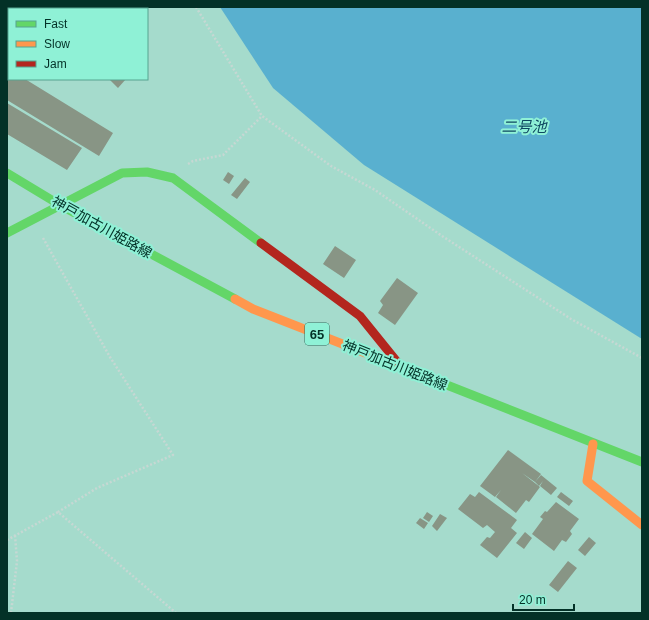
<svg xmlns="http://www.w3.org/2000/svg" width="649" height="620" font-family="Arial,'Noto Sans JP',sans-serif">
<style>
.water{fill:#59b0cf}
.building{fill:#889585}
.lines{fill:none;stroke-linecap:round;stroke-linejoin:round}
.path{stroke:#c6d8d3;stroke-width:2.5;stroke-dasharray:2 2;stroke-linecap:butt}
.fast{stroke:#63d668;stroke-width:9}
.slow{stroke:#ff974d;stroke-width:9}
.jam{stroke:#b3261e;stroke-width:9}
.labels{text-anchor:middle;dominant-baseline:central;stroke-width:4;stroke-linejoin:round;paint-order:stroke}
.shield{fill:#8ff1d6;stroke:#2d6b5c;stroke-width:1}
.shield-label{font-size:13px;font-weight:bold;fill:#033127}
.street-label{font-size:14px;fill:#033127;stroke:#8ff1d6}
.water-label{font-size:15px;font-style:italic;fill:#0e4660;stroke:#8ff1d6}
</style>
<rect width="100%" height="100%" fill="#a5dbcc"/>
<!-- water -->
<path class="water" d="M 220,7 L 642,7 L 642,339 L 364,165 L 273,88 Z"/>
<!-- building -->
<path class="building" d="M 7,68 L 9,69 L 9,79 L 25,79 L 113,133 L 99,156 L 7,100 Z
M 109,79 L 126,79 L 118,88 Z
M 7,103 L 82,148 L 67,170 L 7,134 Z
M 228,172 L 234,176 L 229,184 L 223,180 Z
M 245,178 L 250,182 L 237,199 L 231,195 Z
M 335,246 L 356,260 L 344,278 L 323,264 Z
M 397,278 L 418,293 L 395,325 L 378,313 L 383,305 L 380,301 Z
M 508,450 L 541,474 L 535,482 L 522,473 L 540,487 L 529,502 L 526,500 L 516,513 L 496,497 L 501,490 L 495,497 L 480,486 Z
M 541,475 L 557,488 L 551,495 L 540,486 L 543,481 L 539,486 L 535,482 Z
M 479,492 L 517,520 L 511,528 L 517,533 L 497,558 L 480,545 L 487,537 L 490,538 L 495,532 L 487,525 L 483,528 L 458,509 L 470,494 L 475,497 Z
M 561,492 L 573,501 L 569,506 L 557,497 Z
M 556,502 L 579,519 L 570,531 L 572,534 L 566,542 L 562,540 L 554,551 L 532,534 L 543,519 L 540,517 L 545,511 L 547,512 Z
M 427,512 L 433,516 L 429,522 L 423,518 Z
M 440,514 L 447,518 L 437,531 L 432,526 Z
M 420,518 L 428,523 L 424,529 L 416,523 Z
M 525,532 L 532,538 L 524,549 L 516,543 Z
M 589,537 L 596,543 L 585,556 L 578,550 Z
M 568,561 L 577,568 L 558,592 L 549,585 Z"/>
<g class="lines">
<!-- path -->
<path class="path" d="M 196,7 L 262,116 L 331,166 L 375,190 L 442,236 L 571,319 L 642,358
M 188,164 L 193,161 L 223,155 L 262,116
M 43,238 L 110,357 L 173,455 L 97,488 L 58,512
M 7,540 L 58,512 L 176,613
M 11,613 L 17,561 L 15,535"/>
<!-- fast -->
<path class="fast" d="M 7,173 L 60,205 L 235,299
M 7,233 L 122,173 L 147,172 L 173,178 L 261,243
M 391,363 L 642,462"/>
<!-- slow -->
<path class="slow" d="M 235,299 L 253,309 L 391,363
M 593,444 L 587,481 L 642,525"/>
<!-- jam -->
<path class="jam" d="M 261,243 L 360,316 L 402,368"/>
</g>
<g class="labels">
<!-- shield labels -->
<rect class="shield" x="305" y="323" width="24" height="22" rx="3"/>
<g class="shield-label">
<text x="317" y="334">65</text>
</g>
<!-- street labels -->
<g class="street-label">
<text transform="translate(102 227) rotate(29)">神戸加古川姫路線</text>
<text transform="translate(395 365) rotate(22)">神戸加古川姫路線</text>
</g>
<!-- water labels -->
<g class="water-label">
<text x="524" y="126">二号池</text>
</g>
</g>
<!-- border -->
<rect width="649" height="620" fill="none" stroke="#033127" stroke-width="16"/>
<!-- legend -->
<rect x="8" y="8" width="140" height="72" fill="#8ff1d6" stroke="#57a490"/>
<rect x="16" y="21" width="20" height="6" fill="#63d668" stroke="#57a490"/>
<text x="44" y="28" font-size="12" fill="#033127">Fast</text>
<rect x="16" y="41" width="20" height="6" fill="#ff974d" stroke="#57a490"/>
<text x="44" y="48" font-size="12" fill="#033127">Slow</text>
<rect x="16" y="61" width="20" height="6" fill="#b3261e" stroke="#57a490"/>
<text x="44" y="68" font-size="12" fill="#033127">Jam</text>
<!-- scale -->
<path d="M513 604v6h61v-6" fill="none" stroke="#033127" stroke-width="2"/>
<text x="519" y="604" font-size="12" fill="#033127" stroke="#8ff1d6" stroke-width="3" paint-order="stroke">20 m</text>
</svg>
